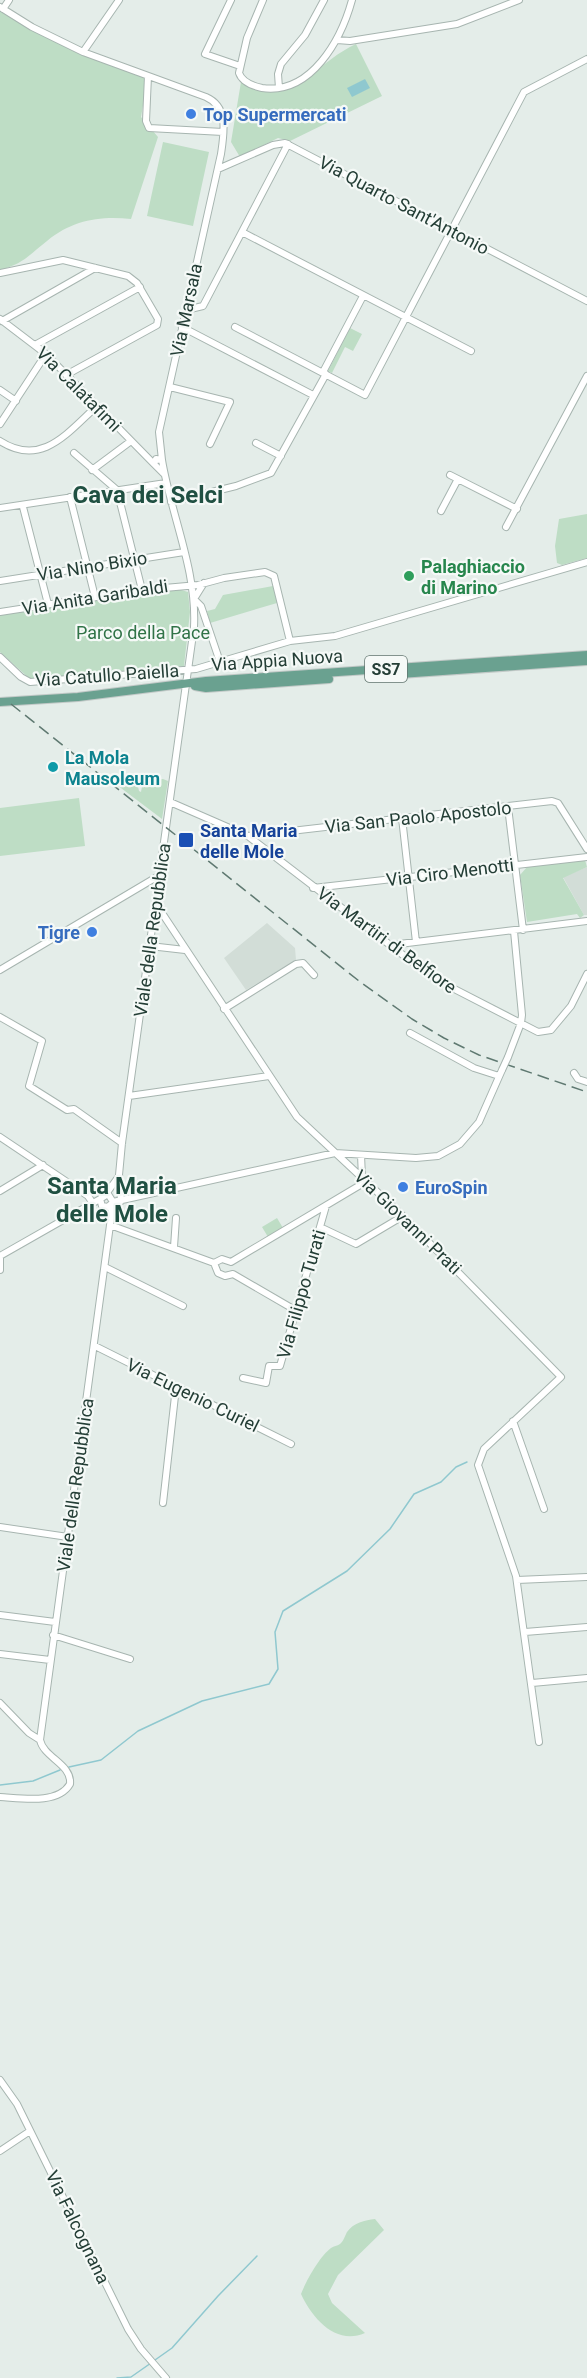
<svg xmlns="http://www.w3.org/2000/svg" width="587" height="2378" font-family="Roboto,sans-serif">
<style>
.built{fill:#d2ddd7}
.green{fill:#beddc5}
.water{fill:#8fc8cf}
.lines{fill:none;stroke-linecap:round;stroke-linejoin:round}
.stream{stroke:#8fc8cf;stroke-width:1.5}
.minor-casing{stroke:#a7b5b0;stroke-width:8}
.major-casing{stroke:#c2c9c7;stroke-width:10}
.minor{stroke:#fff;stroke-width:6}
.major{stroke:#6aa190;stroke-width:8}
.rail{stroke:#5f7971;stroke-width:1.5;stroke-dasharray:12 6;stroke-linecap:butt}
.minor-bridge-casing{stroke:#a7b5b0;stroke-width:8;stroke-linecap:butt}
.minor-bridge{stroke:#fff;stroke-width:6}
.shop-dot{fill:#3f7fe0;stroke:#f5f9f7;stroke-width:2}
.leisure-dot{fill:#2e9e5b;stroke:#f5f9f7;stroke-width:2}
.culture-dot{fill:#0f9aa8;stroke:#f5f9f7;stroke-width:2}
.transit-dot{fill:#1a4fb4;stroke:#f5f9f7;stroke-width:2}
.labels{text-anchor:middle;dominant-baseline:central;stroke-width:4.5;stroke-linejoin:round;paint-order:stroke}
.shield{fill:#f5f9f7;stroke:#637670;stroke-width:1.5}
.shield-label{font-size:16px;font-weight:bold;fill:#243e36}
.shop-label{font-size:18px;font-weight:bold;fill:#366cbe;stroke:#f5f9f7;text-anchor:start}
.street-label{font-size:18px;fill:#243e36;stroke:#f5f9f7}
.leisure-label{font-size:18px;font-weight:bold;fill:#27864d;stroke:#f5f9f7;text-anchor:start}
.park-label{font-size:18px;fill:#307347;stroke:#f5f9f7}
.culture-label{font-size:18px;font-weight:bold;fill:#0d838f;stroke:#f5f9f7;text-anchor:start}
.transit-label{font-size:18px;font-weight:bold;fill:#164399;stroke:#f5f9f7;text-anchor:start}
.district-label{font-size:24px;font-weight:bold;fill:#205042;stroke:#f5f9f7}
</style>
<rect width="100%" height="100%" fill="#e4ede9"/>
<!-- built -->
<path class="built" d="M 587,867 L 587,915 L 584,915 L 563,877 Z
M 267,923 L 295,948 L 296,960 L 246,990 L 224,958 Z"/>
<!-- green -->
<path class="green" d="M 0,7 L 32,27 L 148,76 L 141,117 L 158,137 L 131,219 C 99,216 73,220 47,241 C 29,255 23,264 0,270 Z
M 356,44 L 382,96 L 290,141 L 278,138 L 240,157 L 231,142 L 241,82 C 299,107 309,66 356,44 Z
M 163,142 L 209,152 L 193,226 L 147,216 Z
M 350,328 L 362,334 L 353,351 L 345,347 L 332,373 L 328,371 Z
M 587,514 L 587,558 L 562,565 L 557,563 L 555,546 L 559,519 Z
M 273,586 L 277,603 L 210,623 L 207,611 L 215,609 L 223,595 Z
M 178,589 L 188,592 L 190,612 L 184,666 L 30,679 L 0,652 L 0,615 Z
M 163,779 L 168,781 L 162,819 L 117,785 L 137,782 L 139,791 L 141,792 L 143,781 Z
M 79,798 L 85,846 L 0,856 L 0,808 Z
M 585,860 L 587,867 L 563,878 L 584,915 L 580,918 L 577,914 L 527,922 L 520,875 L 527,867 Z
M 277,1218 L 283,1228 L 268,1237 L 262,1227 Z
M 375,2219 L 384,2230 L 338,2275 L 328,2294 L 332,2303 L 365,2333 C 336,2346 312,2318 301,2294 C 306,2281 320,2256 331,2248 C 334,2246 337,2246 340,2244 C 343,2242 345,2236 347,2232 C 353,2223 365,2220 375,2219 Z"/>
<!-- water -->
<path class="water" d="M 365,79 L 370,88 L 352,97 L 347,88 Z"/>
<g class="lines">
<!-- stream -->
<path class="stream" d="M 69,1767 L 101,1760 L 138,1731 L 202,1701 L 269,1684 L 278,1669 L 275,1632 L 283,1611 L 347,1571 L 390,1529 L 414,1494 L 441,1482 L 456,1467 L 467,1462
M 0,1785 L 33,1781 L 60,1770
M 155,2360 L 172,2348 L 218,2296 L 257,2256
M 117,2378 L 131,2377 L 151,2363"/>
<!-- minor casing -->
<g class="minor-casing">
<path id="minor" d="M 231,0 L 205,54 L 240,66
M 263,0 L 247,38 L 239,73 C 242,82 253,86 262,88 C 311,95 341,40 352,0
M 0,7 L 32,27 L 83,52 L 206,97 C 229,107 224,133 221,154 L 159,432 L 162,460
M 3,9 L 9,0
M 337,40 L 350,41 L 457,24 L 519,0
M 83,52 L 119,0
M 148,76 L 146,121 L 149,128 L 223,132
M 279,88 L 278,74 L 281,64 L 305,35 L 324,0
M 218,169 L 273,145 L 285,143 L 587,301
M 242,232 L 471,351
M 0,273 L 63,260 L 128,276 L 137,283 L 158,319 L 157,325 L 66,375
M 186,310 L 203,306 L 288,144
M 0,319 L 46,354 L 154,464
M 2,321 L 95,268
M 182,327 L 313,395
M 235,327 L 365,395 L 524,92 L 587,59
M 35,345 L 140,287
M 323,372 L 363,296
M 170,387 L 230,402 L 210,444
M 0,390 L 16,401
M 0,424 L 46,354
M 0,441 C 42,468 68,432 97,406
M 256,443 L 281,456
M 74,453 L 117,490 L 142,590
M 92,470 L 131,441
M 450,475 L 517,509
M 70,497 L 95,597
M 171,502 L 236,486 L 271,473 L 326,374
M 23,507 L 48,604
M 0,508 L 166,483
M 441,511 L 458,479
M 506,527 L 587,376
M 0,581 L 184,552
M 204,583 L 194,599 L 201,606 L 220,662
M 0,612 L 142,590 L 198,585 L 224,578 L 265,572 L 274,576 L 290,641
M 0,657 L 21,677 L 30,682 L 196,669 L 290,641 L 335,636 L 587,562
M 170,802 L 248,836 L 433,978 L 538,1032 L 551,1030 L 571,1006 L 587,974
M 508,807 L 523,930
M 402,818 L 416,942
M 248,836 L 552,801 L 558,803 L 587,849
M 313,888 L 587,857
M 156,904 L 297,1117 L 403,1216 L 561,1377 L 484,1449 L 478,1465 L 516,1576 L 539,1742
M 391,945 L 587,921
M 150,946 L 185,950
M 0,970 L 160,875
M 224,1009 L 296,964 L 303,963 L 314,975
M 0,1017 L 42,1041 L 29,1086 L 67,1110 L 74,1109 L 122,1143
M 410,1033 L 474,1068 L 499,1076
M 508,1057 L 521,1023 L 522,1015 L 514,931
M 574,1073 L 578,1079 L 587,1082
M 129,1096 L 269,1076
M 0,1137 L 88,1196 L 92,1202
M 361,1155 L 362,1177
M 0,1191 L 43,1165
M 106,1194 L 119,1176
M 121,1201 L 119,1175 L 122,1143 L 194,627 C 197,570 171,515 162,460 L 156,459 L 154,464 L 164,474
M 113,1202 L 108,1194 L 100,1199 L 102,1206 L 108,1207 L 113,1202 L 335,1153 L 416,1158 L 438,1156 L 460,1144 L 479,1122 L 502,1070
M 110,1225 L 214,1263
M 320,1227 L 356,1244 L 403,1216
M 174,1247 L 176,1218
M 0,1256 L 100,1199
M 0,1256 L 0,1270
M 214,1263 L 222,1259 L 231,1262 L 367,1181
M 214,1263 L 218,1273 L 225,1276 L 233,1274 L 295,1310
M 105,1267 L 183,1306
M 95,1346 L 291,1444
M 243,1378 L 266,1383 L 269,1366 L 280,1366 L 326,1206
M 513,1421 L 544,1509
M 163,1503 L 176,1387
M 0,1527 L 68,1537
M 517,1580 L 587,1577
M 0,1615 L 55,1622
M 525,1632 L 587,1627
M 53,1635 L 130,1659
M 0,1654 L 50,1660
M 532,1683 L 587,1678
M 0,1703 L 29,1733 L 40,1740
M 0,1797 C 20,1798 58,1805 70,1784 C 72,1764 44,1758 40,1740 L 113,1203
M 0,2080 L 17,2104 L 128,2329 L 141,2349 L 166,2378
M 0,2151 L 30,2131"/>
</g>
<!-- major casing -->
<g class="major-casing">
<path id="major" d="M 386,675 L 587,661
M 195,686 L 206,688 L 329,679
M 0,702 L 78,697 L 206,681 L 587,655"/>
</g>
<!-- minor -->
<use href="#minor" class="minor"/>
<!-- major -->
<use href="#major" class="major"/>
<!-- rail -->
<path class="rail" d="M 11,704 L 359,981 L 412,1019 L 444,1038 L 479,1055 L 587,1092"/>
<!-- minor-bridge casing -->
<g class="minor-bridge-casing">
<path id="minor-bridge" d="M 502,1070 L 508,1057"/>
</g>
<!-- minor-bridge -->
<use href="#minor-bridge" class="minor-bridge"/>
</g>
<!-- markers -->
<g class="shop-dot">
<circle cx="191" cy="114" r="6"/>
<circle cx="92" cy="932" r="6"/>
<circle cx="403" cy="1187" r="6"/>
</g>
<circle class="leisure-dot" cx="409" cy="576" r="6"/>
<circle class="culture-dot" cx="53" cy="767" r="6"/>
<rect class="transit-dot" x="178" y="832" width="16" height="16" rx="3"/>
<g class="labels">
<!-- shield labels -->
<rect class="shield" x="365" y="656" width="42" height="26" rx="4.5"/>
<g class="shield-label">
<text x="386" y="669">SS7</text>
</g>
<!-- shop labels -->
<g class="shop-label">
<text x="203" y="114">Top Supermercati</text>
<text x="80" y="932" text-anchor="end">Tigre</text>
<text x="415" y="1187">EuroSpin</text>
</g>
<!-- street labels -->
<g class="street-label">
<text transform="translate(404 205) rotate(28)">Via Quarto Sant'Antonio</text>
<text transform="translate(186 310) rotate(-78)">Via Marsala</text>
<text transform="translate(79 389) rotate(45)">Via Calatafimi</text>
<text transform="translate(92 566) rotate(-9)">Via Nino Bixio</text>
<text transform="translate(95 597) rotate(-9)">Via Anita Garibaldi</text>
<text transform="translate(277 660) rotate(-4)">Via Appia Nuova</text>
<text transform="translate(107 675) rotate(-4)">Via Catullo Paiella</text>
<text transform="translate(418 817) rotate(-6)">Via San Paolo Apostolo</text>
<text transform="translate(450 872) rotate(-7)">Via Ciro Menotti</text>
<text transform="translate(152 930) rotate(-82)">Viale della Repubblica</text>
<text transform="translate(387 940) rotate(36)">Via Martiri di Belfiore</text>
<text transform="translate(408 1222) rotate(44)">Via Giovanni Prati</text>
<text transform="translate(301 1294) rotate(-74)">Via Filippo Turati</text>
<text transform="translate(193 1395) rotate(26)">Via Eugenio Curiel</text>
<text transform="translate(75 1485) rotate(-82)">Viale della Repubblica</text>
<text transform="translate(78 2227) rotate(64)">Via Falcognana</text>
</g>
<!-- leisure labels -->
<g class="leisure-label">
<text x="421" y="566">Palaghiaccio<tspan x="421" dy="21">di Marino</tspan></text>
</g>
<!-- park labels -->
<g class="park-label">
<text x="143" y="632">Parco della Pace</text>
</g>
<!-- culture labels -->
<g class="culture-label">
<text x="65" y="757">La Mola<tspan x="65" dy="21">Mausoleum</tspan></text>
</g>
<!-- transit labels -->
<g class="transit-label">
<text x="200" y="830">Santa Maria<tspan x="200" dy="21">delle Mole</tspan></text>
</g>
<!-- district labels -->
<g class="district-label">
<text x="148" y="495">Cava dei Selci</text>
<text x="112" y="1186">Santa Maria<tspan x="112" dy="28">delle Mole</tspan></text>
</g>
</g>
</svg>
